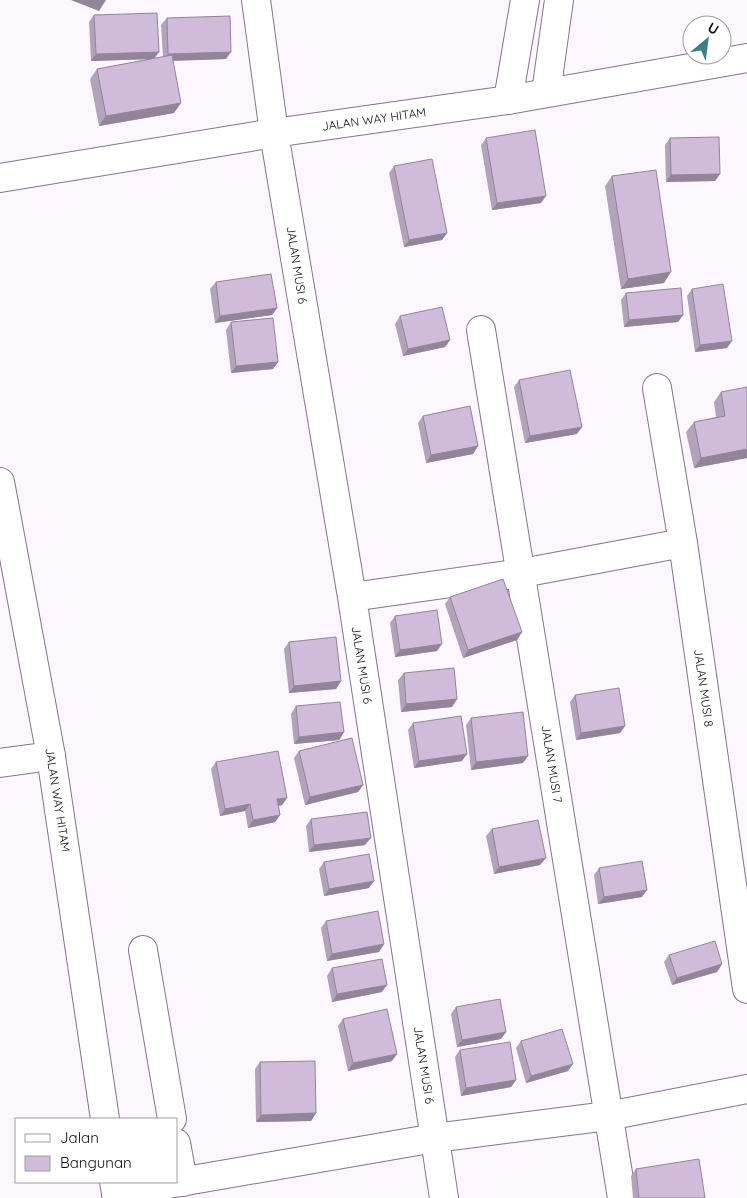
<svg xmlns="http://www.w3.org/2000/svg" width="747" height="1198" font-family="Quicksand,sans-serif">
<style>
.lines{fill:none;stroke-linecap:round;stroke-linejoin:round}
.minor-casing{stroke:#85748e;stroke-width:30}
.tertiary-casing{stroke:#85748e;stroke-width:30}
.minor{stroke:#fff;stroke-width:28}
.tertiary{stroke:#fff;stroke-width:28}
.wall{fill:#b3a2bb}
.shaded-wall{fill:#928499}
.building{fill:#d0bcda;stroke:#928499}
.labels{text-anchor:middle;dominant-baseline:central;stroke-width:4;stroke-linejoin:round;paint-order:stroke}
.street-label{font-size:12px;fill:#0f0812;stroke:#fff}
</style>
<rect width="100%" height="100%" fill="#fbf7fd"/>
<g class="lines">
<!-- minor casing -->
<g class="minor-casing">
<path id="minor" d="M 256,0 L 274,133 L 352,597 L 444,1198
M 546,93 L 559,0
M 508,100 L 525,0
M 481,330 L 622,1198
M 657,388 L 683,543 L 747,989
M 352,597 L 522,573 L 683,543
M 0,763 L 51,756
M 143,950 L 172,1119
M 176,1143 L 183,1182
M 116,1193 L 435,1138 L 608,1116 L 747,1089"/>
</g>
<!-- tertiary casing -->
<g class="tertiary-casing">
<path id="tertiary" d="M 0,178 L 274,133 L 508,100 L 747,58
M 0,482 L 51,756 L 105,1119
M 114,1182 L 117,1198"/>
</g>
<!-- minor -->
<use href="#minor" class="minor"/>
<!-- tertiary -->
<use href="#tertiary" class="tertiary"/>
</g>
<!-- wall -->
<path class="wall" d="M 94,15 L 154,59 L 163,57 L 161,25 L 167,18 L 226,59 L 173,61 L 174,113 L 99,126 L 90,79 L 97,69 L 150,59 L 91,61 L 89,22 Z
M 486,138 L 541,203 L 492,210 L 481,145 Z
M 670,138 L 720,174 L 715,181 L 666,182 L 665,145 Z
M 394,166 L 447,233 L 442,240 L 404,247 L 389,173 Z
M 612,176 L 664,283 L 621,289 L 605,186 Z
M 216,282 L 277,308 L 272,315 L 215,323 L 210,289 Z
M 692,289 L 727,348 L 695,352 L 687,296 Z
M 626,293 L 683,315 L 678,322 L 624,327 L 621,300 Z
M 400,316 L 450,340 L 445,347 L 403,356 L 395,324 Z
M 231,322 L 278,362 L 273,369 L 231,373 L 226,330 Z
M 519,380 L 577,434 L 525,443 L 514,387 Z
M 721,392 L 747,458 L 694,468 L 686,432 L 694,422 L 716,417 L 714,402 Z
M 423,416 L 478,446 L 473,454 L 426,463 L 418,423 Z
M 450,597 L 522,632 L 517,640 L 463,658 L 445,604 Z
M 395,616 L 437,651 L 395,657 L 390,623 Z
M 289,642 L 341,681 L 336,689 L 289,693 L 284,649 Z
M 404,673 L 457,699 L 452,707 L 401,712 L 398,680 Z
M 575,695 L 625,726 L 620,733 L 576,740 L 570,702 Z
M 296,706 L 344,732 L 339,740 L 294,744 L 291,714 Z
M 471,718 L 523,763 L 471,770 L 466,725 Z
M 413,723 L 462,761 L 414,768 L 408,730 Z
M 299,751 L 363,785 L 358,792 L 305,805 L 294,758 Z
M 216,762 L 287,798 L 282,805 L 279,806 L 280,815 L 275,822 L 248,828 L 245,811 L 220,816 L 211,769 Z
M 311,819 L 365,845 L 309,852 L 306,826 Z
M 492,829 L 540,865 L 494,874 L 486,836 Z
M 324,862 L 369,888 L 324,896 L 319,869 Z
M 599,868 L 642,897 L 598,904 L 594,875 Z
M 326,921 L 384,944 L 379,952 L 327,961 L 321,928 Z
M 669,955 L 722,964 L 717,972 L 672,985 L 664,962 Z
M 332,968 L 382,992 L 332,1002 L 327,976 Z
M 456,1007 L 506,1032 L 501,1039 L 457,1047 L 451,1014 Z
M 343,1019 L 392,1061 L 348,1071 L 338,1026 Z
M 521,1041 L 568,1071 L 526,1083 L 516,1048 Z
M 460,1050 L 516,1080 L 511,1087 L 461,1096 L 455,1057 Z
M 260,1062 L 316,1113 L 311,1121 L 256,1122 L 255,1069 Z
M 636,1169 L 705,1198 L 633,1198 L 631,1176 Z"/>
<!-- shaded-wall -->
<path class="shaded-wall" d="M 71,0 L 106,0 L 99,11 Z
M 159,52 L 154,59 L 91,61 L 96,54 Z
M 231,52 L 226,59 L 163,61 L 168,54 Z
M 181,103 L 174,113 L 99,126 L 106,116 Z
M 720,174 L 715,181 L 666,182 L 671,175 Z
M 546,196 L 541,203 L 492,210 L 497,203 Z
M 447,233 L 442,240 L 404,247 L 409,240 Z
M 671,272 L 664,283 L 621,289 L 628,279 Z
M 277,308 L 272,315 L 215,323 L 220,316 Z
M 683,315 L 678,322 L 624,327 L 629,320 Z
M 450,340 L 445,347 L 403,356 L 408,349 Z
M 732,341 L 727,348 L 695,352 L 700,345 Z
M 278,362 L 273,369 L 231,373 L 236,366 Z
M 582,427 L 577,434 L 525,443 L 530,436 Z
M 478,446 L 473,454 L 426,463 L 431,455 Z
M 747,449 L 747,458 L 694,468 L 701,458 Z
M 522,632 L 517,640 L 463,658 L 468,650 Z
M 442,644 L 437,651 L 395,657 L 400,650 Z
M 341,681 L 336,689 L 289,693 L 294,686 Z
M 457,699 L 452,707 L 401,712 L 406,704 Z
M 625,726 L 620,733 L 576,740 L 581,733 Z
M 344,732 L 339,740 L 294,744 L 299,737 Z
M 467,754 L 462,761 L 414,768 L 419,761 Z
M 528,756 L 523,763 L 471,770 L 476,762 Z
M 363,785 L 358,792 L 305,805 L 310,797 Z
M 287,798 L 282,805 L 272,807 L 277,799 Z
M 250,804 L 245,811 L 220,816 L 225,809 Z
M 280,815 L 275,822 L 248,828 L 253,820 Z
M 371,838 L 365,845 L 309,852 L 314,845 Z
M 546,858 L 540,865 L 494,874 L 499,867 Z
M 374,881 L 369,888 L 324,896 L 329,889 Z
M 647,890 L 642,897 L 598,904 L 604,897 Z
M 384,944 L 379,952 L 327,961 L 332,954 Z
M 722,964 L 717,972 L 672,985 L 677,978 Z
M 387,985 L 382,992 L 332,1002 L 337,994 Z
M 506,1032 L 501,1039 L 457,1047 L 462,1040 Z
M 397,1054 L 392,1061 L 348,1071 L 353,1063 Z
M 573,1064 L 568,1071 L 526,1083 L 531,1076 Z
M 516,1080 L 511,1087 L 461,1096 L 466,1088 Z
M 316,1113 L 311,1121 L 256,1122 L 261,1115 Z"/>
<!-- building -->
<path class="building" d="M 157,13 L 159,52 L 96,54 L 94,15 Z
M 230,16 L 231,52 L 168,54 L 167,18 Z
M 172,55 L 181,103 L 106,116 L 97,69 Z
M 535,130 L 546,196 L 497,203 L 486,138 Z
M 719,137 L 720,174 L 671,175 L 670,138 Z
M 432,159 L 447,233 L 409,240 L 394,166 Z
M 656,170 L 671,272 L 628,279 L 612,176 Z
M 271,274 L 277,308 L 220,316 L 216,282 Z
M 723,284 L 732,341 L 700,345 L 692,289 Z
M 681,288 L 683,315 L 629,320 L 626,293 Z
M 442,307 L 450,340 L 408,349 L 400,316 Z
M 273,318 L 278,362 L 236,366 L 231,322 Z
M 570,370 L 582,427 L 530,436 L 519,380 Z
M 747,387 L 747,449 L 701,458 L 694,422 L 725,416 L 721,392 Z
M 470,406 L 478,446 L 431,455 L 423,416 Z
M 503,579 L 522,632 L 468,650 L 450,597 Z
M 437,610 L 442,644 L 400,650 L 395,616 Z
M 336,637 L 341,681 L 294,686 L 289,642 Z
M 454,668 L 457,699 L 406,704 L 404,673 Z
M 619,688 L 625,726 L 581,733 L 575,695 Z
M 340,702 L 344,732 L 299,737 L 296,706 Z
M 523,712 L 528,756 L 476,762 L 471,718 Z
M 461,716 L 467,754 L 419,761 L 413,723 Z
M 352,738 L 363,785 L 310,797 L 299,751 Z
M 278,751 L 287,798 L 277,799 L 280,815 L 253,820 L 250,804 L 225,809 L 216,762 Z
M 367,812 L 371,838 L 314,845 L 311,819 Z
M 538,820 L 546,858 L 499,867 L 492,829 Z
M 369,854 L 374,881 L 329,889 L 324,862 Z
M 642,861 L 647,890 L 604,897 L 599,868 Z
M 378,911 L 384,944 L 332,954 L 326,921 Z
M 715,941 L 722,964 L 677,978 L 669,955 Z
M 382,959 L 387,985 L 337,994 L 332,968 Z
M 500,999 L 506,1032 L 462,1040 L 456,1007 Z
M 387,1009 L 397,1054 L 353,1063 L 343,1019 Z
M 562,1029 L 573,1064 L 531,1076 L 521,1041 Z
M 510,1042 L 516,1080 L 466,1088 L 460,1050 Z
M 315,1061 L 316,1113 L 261,1115 L 260,1062 Z
M 699,1159 L 705,1198 L 639,1198 L 636,1169 Z"/>
<g class="labels">
<!-- street labels -->
<g class="street-label">
<text transform="translate(374 119) rotate(-8)">JALAN WAY HITAM</text>
<text transform="translate(297 265) rotate(81)">JALAN MUSI 6</text>
<text transform="translate(362 665) rotate(81)">JALAN MUSI 6</text>
<text transform="translate(704 688) rotate(82)">JALAN MUSI 8</text>
<text transform="translate(552 764) rotate(81)">JALAN MUSI 7</text>
<text transform="translate(58 800) rotate(81)">JALAN WAY HITAM</text>
<text transform="translate(424 1065) rotate(81)">JALAN MUSI 6</text>
</g>
</g>
<!-- legend -->
<rect x="15" y="1118" width="162" height="65" fill="#ffffff" stroke="#9f9ca0"/>
<rect x="25" y="1134" width="25" height="8" fill="#ffffff" stroke="#9f9ca0"/>
<text x="60" y="1143" font-size="15" fill="#0f0812">Jalan</text>
<rect x="25" y="1156" width="25" height="15" fill="#d0bcda" stroke="#9f9ca0"/>
<text x="60" y="1168" font-size="15" fill="#0f0812">Bangunan</text>
<!-- north arrow -->
<g transform="translate(707 40) rotate(29)"><circle r="24" fill="#ffffff" stroke="#9f9ca0"/>
<path d="M0-4L9 19L0 12L-9 19Z" fill="#388186"/>
<text y="-8" font-size="14" font-weight="bold" text-anchor="middle" fill="#0f0812">U</text>
</g>
</svg>
